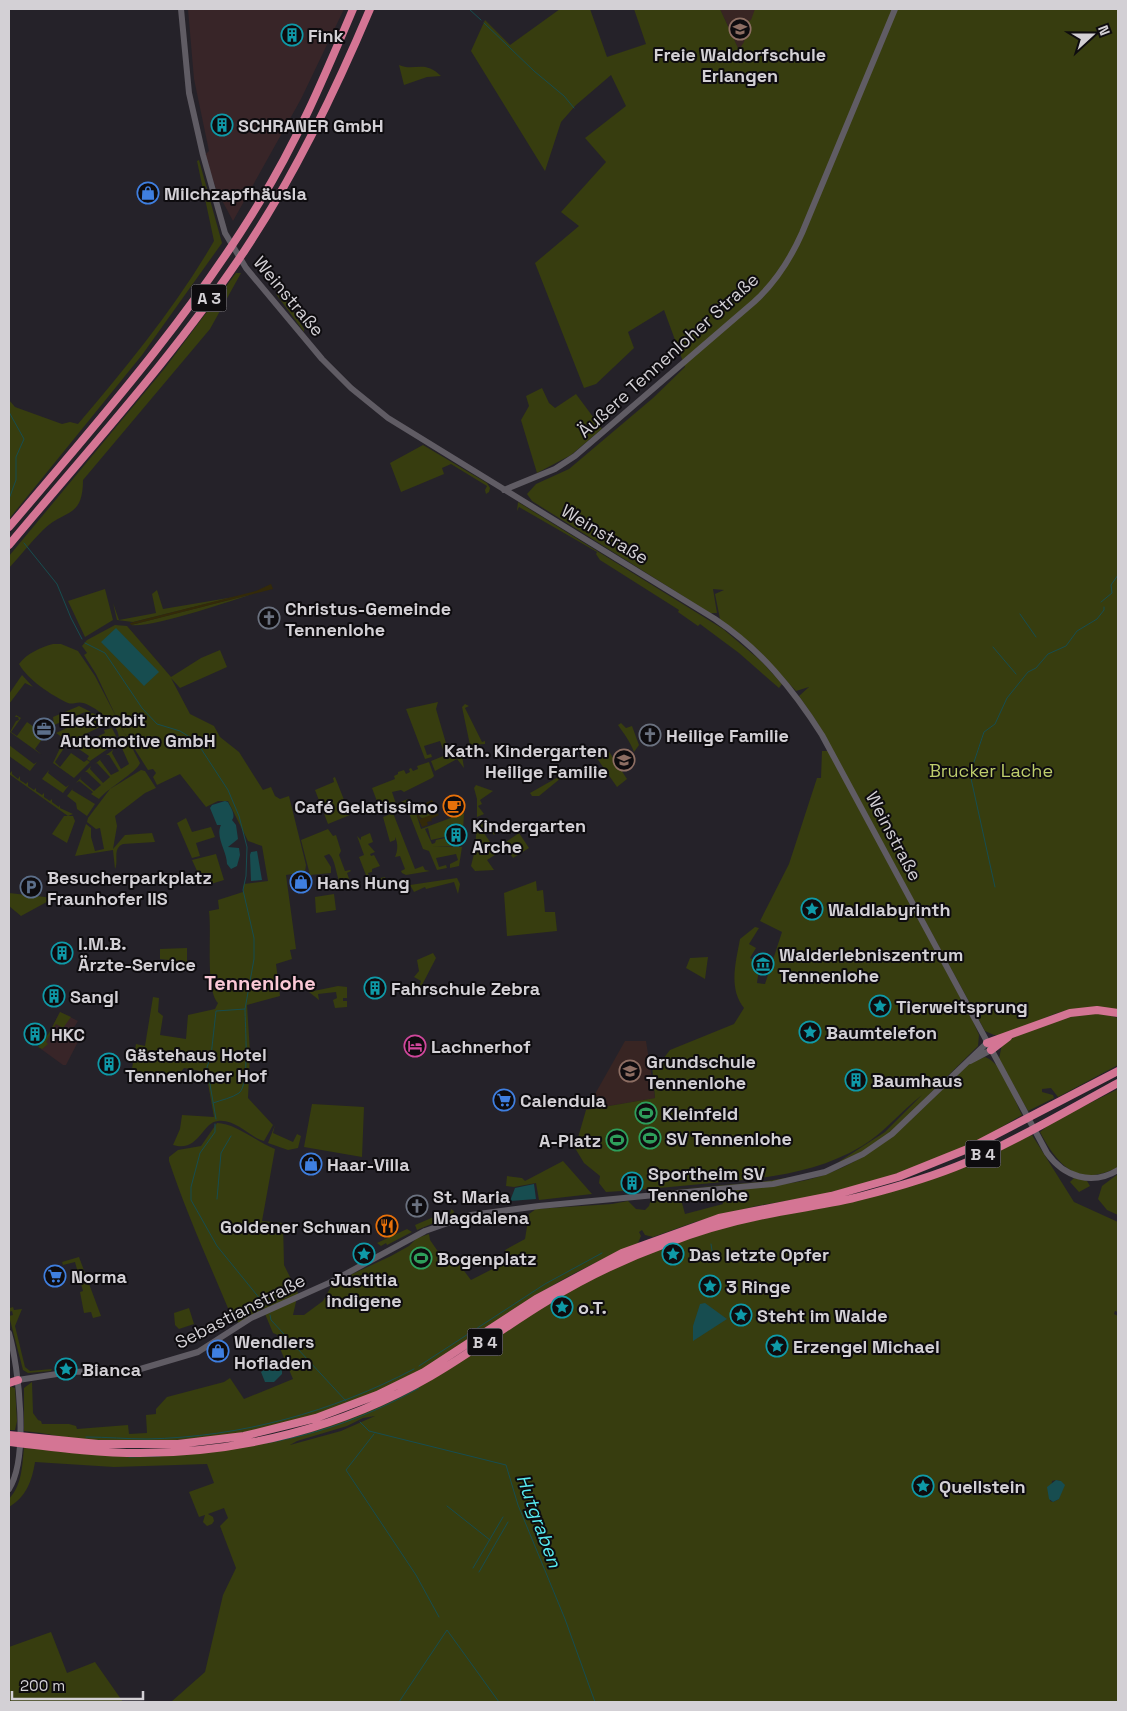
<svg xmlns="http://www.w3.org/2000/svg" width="1127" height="1711" font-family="'Space Grotesk',sans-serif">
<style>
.industrial{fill:#382528}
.education{fill:#382523}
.green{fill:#373d0f;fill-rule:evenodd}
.sand{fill:#332a09;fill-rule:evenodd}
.water{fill:#174d50}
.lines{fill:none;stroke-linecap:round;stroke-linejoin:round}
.stream{stroke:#174d50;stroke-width:1}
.secondary{stroke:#605c64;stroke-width:6}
.highway{stroke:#d47594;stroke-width:8}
.labels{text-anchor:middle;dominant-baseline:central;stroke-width:4;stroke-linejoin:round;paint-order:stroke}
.shield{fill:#0e0c0f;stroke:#98959a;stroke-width:1}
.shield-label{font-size:16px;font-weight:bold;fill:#d3d0d5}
.poi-label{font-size:18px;font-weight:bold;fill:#d3d0d5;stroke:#0e0c0f;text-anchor:start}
.street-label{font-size:18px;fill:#d3d0d5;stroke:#0e0c0f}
.park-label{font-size:18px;fill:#becd6c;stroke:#0e0c0f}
.water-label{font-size:19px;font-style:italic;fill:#57e9ef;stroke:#0e0c0f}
.quarter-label{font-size:20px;font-weight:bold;fill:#fac8d5;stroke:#0e0c0f}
</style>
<rect width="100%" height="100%" fill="#252229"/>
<!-- industrial -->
<path class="industrial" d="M 188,9 L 344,9 L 301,99 L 233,221 L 216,189 L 205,155 L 209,151 L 194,79 Z
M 60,1012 L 78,1021 L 73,1029 L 83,1032 L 66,1065 L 63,1065 L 41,1049 Z"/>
<!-- education -->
<path class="education" d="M 720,9 L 762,9 L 741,50 L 739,50 Z
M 625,1041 L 646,1041 L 655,1098 L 586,1110 Z"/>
<!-- green -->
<path class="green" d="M 560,9 L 590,9 L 607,57 L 646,44 L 634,9 L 720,9 L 739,50 L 744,42 L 748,21 L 751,20 L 755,9 L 1118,9 L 1118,1011 L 1073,1009 L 1057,1013 L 1002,1035 L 994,1035 L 985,1031 L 817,722 L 799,696 L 809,687 L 796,691 L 757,649 L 720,619 L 715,594 L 724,590 L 713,589 L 717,613 L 710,613 L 532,501 L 527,494 L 536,484 L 569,469 L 653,398 L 685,367 L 664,310 L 628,332 L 634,348 L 596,384 L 584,388 L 535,263 L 579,226 L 561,212 L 606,162 L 585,138 L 626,106 L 611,75 L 576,105 L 561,122 L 545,171 L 471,51 L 485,20 L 510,45 Z
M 399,65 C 414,72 424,59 441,76 L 427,77 L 404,85 Z
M 199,160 L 222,243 L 142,355 L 9,519 L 9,400 L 15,407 L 62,424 L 70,422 L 78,424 C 127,366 176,307 214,241 L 197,161 Z
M 236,273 L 241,273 L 210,329 L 83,480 C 83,519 64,509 43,530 C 31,542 20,556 9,568 L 9,556 L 165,368 Z
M 280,290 L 304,329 L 304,332 L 276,294 Z
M 542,388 L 549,403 L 555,408 L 576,394 L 602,429 L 571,455 L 537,473 L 521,420 L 529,406 L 526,396 Z
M 423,445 L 487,483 L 490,488 L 489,492 L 486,494 L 485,490 L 487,486 L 451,464 L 442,468 L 444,474 L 401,492 L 390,463 Z
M 518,502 L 723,629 L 761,661 L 782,684 L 779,688 L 739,653 L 700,624 L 698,626 L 678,612 L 679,610 L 600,560 L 596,554 L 597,552 L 519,507 L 517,511 Z
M 105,589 L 113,620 L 85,637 L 68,601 Z
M 157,590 L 163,609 L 234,597 L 133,622 L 117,620 L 113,603 L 119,620 L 156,613 L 152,594 Z
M 256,593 C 230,601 153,628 131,625 Z
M 115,625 L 127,626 L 171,677 L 201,658 L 220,650 L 227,667 L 180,688 L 171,678 L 190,714 L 214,726 L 220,737 L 239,752 L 263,790 L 271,787 L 275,796 L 280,799 L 289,796 L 306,865 L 305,872 L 286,875 L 296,949 L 290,950 L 292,959 L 276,964 L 280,996 L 247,1005 L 250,1052 L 248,1098 L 273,1125 L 264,1141 C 249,1137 236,1119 218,1121 C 202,1122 199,1153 173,1145 L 180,1129 L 182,1115 L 214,1117 L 206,1072 L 184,1068 L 173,1081 L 131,1075 L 136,1044 L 145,1046 L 153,997 L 159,998 L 158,1012 L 163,1016 L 160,1035 L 186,1039 L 188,1015 L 215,1009 L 218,1003 C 205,990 212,932 209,911 L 219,909 L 218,900 L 243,892 L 244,884 L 268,881 L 262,846 L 248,841 L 228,801 L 218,801 L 206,807 L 180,774 L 157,785 L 153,777 L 156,773 L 153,769 L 148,770 L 122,729 L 96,674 L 84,655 L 87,653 L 82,646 L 87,640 Z
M 53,644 L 61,644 L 78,651 L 95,676 L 140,763 C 137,772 108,788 99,799 L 91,794 L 93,792 L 79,781 L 76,783 L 82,776 L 80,779 L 94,791 L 101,785 L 87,772 L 85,772 L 91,766 L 90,769 L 103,783 L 110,777 L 97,763 L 95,764 L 102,758 L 100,760 L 111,775 L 119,771 L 109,755 L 106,755 L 113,750 L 112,753 L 121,769 L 129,764 L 121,746 L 117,748 C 117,743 120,738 118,733 C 116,723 93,705 83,703 C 78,701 73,705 68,703 C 51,695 28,680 19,664 C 26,654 41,647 53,644 Z
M 22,675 L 33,687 L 25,683 L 9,704 L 9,694 Z
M 438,702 L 436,709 L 448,750 L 444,752 L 440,741 L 424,746 L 427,755 L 431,754 L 432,757 L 425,759 L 406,709 Z
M 465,704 L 469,706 L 465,708 L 482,742 L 485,741 L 485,744 L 470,745 L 462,707 Z
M 79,706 L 91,712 L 84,715 L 85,712 L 54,725 L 53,717 Z
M 93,713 L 108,723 L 69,742 L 56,733 L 84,720 L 83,716 Z
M 16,715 L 21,718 L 11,732 L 17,736 L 27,722 L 45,735 L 35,749 L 42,755 L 10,732 L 16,721 L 19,720 L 18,717 L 15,717 Z
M 621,723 L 626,728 L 632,726 L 639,745 L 634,752 C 630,741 624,734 618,725 Z
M 112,728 L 116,736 L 112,746 L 90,761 L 87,759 L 89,756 L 76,747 L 105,733 L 104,730 Z
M 9,745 L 34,764 L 37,762 L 30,771 L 9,756 Z
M 61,746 L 64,748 L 55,762 L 60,767 L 71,753 L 84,762 L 87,760 L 90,762 L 74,778 L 53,763 Z
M 606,747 L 627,779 L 617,787 L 594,754 Z
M 461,749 L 464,768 L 457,759 L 435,771 L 431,761 Z
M 822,751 L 828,751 L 972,1019 L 979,1035 L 978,1046 L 891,1132 L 864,1151 L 837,1163 L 885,1132 L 922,1095 C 901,1111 885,1132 862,1146 C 815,1174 765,1178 712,1183 C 677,1186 642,1190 606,1192 L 599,1183 L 600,1176 L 584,1163 L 575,1148 L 586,1110 L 655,1098 L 652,1065 L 660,1063 L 670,1050 L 734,1024 L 744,1008 C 728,988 736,962 740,939 L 755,927 L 759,928 L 749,944 L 756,948 L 750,958 L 766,965 L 765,969 L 759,969 L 757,983 L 765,984 L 782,932 L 760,921 L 789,864 L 817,778 L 821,778 Z
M 429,762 L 434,776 L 432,778 L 404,792 L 401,790 L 392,792 L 396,804 L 408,799 L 412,803 L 385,813 L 381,812 L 372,788 L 395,779 L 394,776 L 398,774 L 398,772 L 404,770 L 406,774 L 410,772 L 409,769 L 411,768 L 413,771 L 418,769 L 417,766 Z
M 49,770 L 48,773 L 66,787 L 69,785 L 63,793 L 42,779 Z
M 141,770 L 145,771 L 156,788 L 145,793 L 115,816 L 117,826 L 113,849 L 125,835 L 152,833 L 155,842 L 123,844 C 112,849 119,860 115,869 L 113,850 L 75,856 L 86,824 L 91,828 L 91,837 L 95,851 L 104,849 L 100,828 L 96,829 L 87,822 L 88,818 L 110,789 Z
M 12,771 L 12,774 L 18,779 L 20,776 L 20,780 L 26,784 L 28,782 L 28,786 L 34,790 L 36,788 L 36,791 L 42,795 L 44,793 L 44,797 L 50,801 L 52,799 L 52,802 L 59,807 L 60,805 L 60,808 L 73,814 L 68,816 L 9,774 Z
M 560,776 L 561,778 L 539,796 L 532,796 L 530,793 Z
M 335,777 L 350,815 L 328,824 L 315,790 L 334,782 L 333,778 Z
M 476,785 L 493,791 L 480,800 L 482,804 L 478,806 L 484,814 L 477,817 L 477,799 L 474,788 Z
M 74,787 L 72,790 L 95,804 L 87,816 L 77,809 L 76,803 L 67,796 Z
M418 812a7 7 0 1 1 14 0a7 7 0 1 1-14 0Z
M 409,807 L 415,810 L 421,829 L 464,813 L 463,830 L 457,832 L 454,824 L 447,826 L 449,836 L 431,840 L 428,828 L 425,829 L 432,844 L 435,843 L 436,840 L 450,837 L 451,846 L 432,846 L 462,847 L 459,866 L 450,868 L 450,864 L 458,860 L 456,854 L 436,858 L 439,867 L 446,865 L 447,868 L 437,870 L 429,851 L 423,849 L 407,808 Z
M 393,813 L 415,869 L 423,866 L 425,870 L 430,871 L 406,875 L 402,873 L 401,871 L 405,869 L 400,856 L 395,857 C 398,850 398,843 395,837 L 395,840 L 390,842 L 383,817 Z
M 64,816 L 73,816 L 75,821 L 67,843 L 52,834 Z
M 186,818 L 192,832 L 211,827 L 215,837 L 196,843 L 200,856 L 192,858 L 177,823 Z
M 487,818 L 497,832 L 494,835 L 487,825 L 481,829 L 498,853 L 487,860 L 494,870 L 475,871 L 471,866 L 475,850 L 477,821 Z
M 328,829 L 333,836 L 336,835 L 341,851 L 339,855 L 345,871 L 350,870 L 351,871 L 347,873 L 351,884 L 357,885 L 341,887 C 337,878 335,858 329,854 L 324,856 L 331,867 L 331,873 L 310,875 L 301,840 Z
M 370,833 L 373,842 L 368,844 L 375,852 L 370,854 L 371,856 L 374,855 L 380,866 L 372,869 L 372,872 L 368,873 L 371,880 L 385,877 L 386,883 L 385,880 L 379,881 L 379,885 L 377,882 L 369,883 L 359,857 L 364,855 L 357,836 L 361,840 L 361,837 Z
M 519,833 L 529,848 L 513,858 L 503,844 Z
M 216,854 L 224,880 L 204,886 L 192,860 Z
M 457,878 L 460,884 L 458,894 L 454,882 L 426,889 L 425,887 L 414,892 L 410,885 Z
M 536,881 L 537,891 L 543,890 L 545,912 L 555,912 L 557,931 L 507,936 L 504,893 Z
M 9,893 L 54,898 L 21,916 L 9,906 Z
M 334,894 L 336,910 L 316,913 L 315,897 Z
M 187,948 L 187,962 L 160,959 L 160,949 Z
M 433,953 L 436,958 L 421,987 L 419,987 L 421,981 L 414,977 L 419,971 L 417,960 Z
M 708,957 L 705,979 L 686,968 L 690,958 Z
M 338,986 L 347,987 L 347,998 L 343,998 L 343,1001 L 347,1001 L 347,1007 L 335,1008 L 333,1000 L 337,998 L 336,992 L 318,994 L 319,1000 L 309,992 Z
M 60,1012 L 71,1017 L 63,1028 L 56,1024 L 46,1042 L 48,1044 L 42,1049 L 38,1047 L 49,1033 Z
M 1082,1013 L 1106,1014 L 1118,1018 L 1118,1065 L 1058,1097 L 1051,1088 L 1042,1089 L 1042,1092 L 1053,1095 L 1054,1098 L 1028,1111 L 999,1059 L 1002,1044 L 1024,1031 Z
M 985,1057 C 1004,1064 1013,1098 1022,1115 L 973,1144 L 885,1178 L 816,1196 L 756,1206 L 695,1222 L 653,1237 L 645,1235 L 642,1230 L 639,1232 L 641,1236 L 638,1243 C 608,1257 578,1270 550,1287 C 512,1310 477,1337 439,1360 C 334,1424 214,1447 92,1440 C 69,1439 47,1433 24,1431 L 24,1388 L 32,1382 L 33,1413 L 38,1420 L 41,1421 L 42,1424 L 69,1424 L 76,1426 L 77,1429 L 128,1425 L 129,1434 L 147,1433 L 146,1415 L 156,1414 L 156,1409 L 167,1397 L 224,1382 L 230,1378 L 244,1399 L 293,1379 L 276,1339 L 278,1335 L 273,1333 L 263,1309 L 240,1323 L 233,1320 C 211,1267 187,1215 169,1161 L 169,1157 L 178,1150 L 201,1146 L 217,1123 C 235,1123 257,1142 275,1149 L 262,1221 L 283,1223 L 284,1265 L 298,1293 L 293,1315 L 304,1315 L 323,1301 L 333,1283 L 391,1256 L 409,1246 L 417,1238 L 429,1234 L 430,1240 L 446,1263 L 455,1259 L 471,1280 L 508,1261 L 505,1250 L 525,1239 L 529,1214 L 536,1209 L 612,1204 L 628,1201 L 636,1209 L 645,1210 L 649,1206 L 651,1199 L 680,1196 L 685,1214 L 723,1204 L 720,1193 C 749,1186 778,1187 807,1180 C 877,1163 919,1110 971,1062 Z
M 1118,1089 L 1118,1167 C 1078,1188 1058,1166 1040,1132 L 1052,1122 Z
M 312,1104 L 364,1107 L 362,1157 L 304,1147 Z
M 275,1125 L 273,1133 L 293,1142 L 297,1134 L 301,1136 L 298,1148 L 288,1150 L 268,1143 Z
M 1032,1135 L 1074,1202 L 1118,1222 L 1118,1312 L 1115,1311 L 1114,1314 L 1118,1316 L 1118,1702 L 171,1702 L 205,1672 L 223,1595 L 236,1568 L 220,1526 L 228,1518 L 224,1508 L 208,1514 L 213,1517 L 214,1521 L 212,1524 L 207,1526 L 203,1522 L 205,1515 L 199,1517 L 189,1492 L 214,1483 L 207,1464 L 114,1467 L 35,1462 C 32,1481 26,1497 9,1507 L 9,1499 C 22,1485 22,1467 24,1448 L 115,1455 L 216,1451 L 377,1406 L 589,1280 L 636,1258 L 700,1234 L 741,1223 L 890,1191 ZM 375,1416 L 341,1431 L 290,1445 L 297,1441 L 347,1426 L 363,1418 ZM 1056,1480 L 1061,1481 L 1059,1499 L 1053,1502 L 1050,1501 L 1052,1481 Z
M 563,1161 L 592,1194 L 539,1200 L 536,1183 L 514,1187 L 506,1186 L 507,1176 L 522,1178 L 525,1181 Z
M 1118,1174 L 1118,1215 L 1107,1210 L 1098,1199 L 1102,1186 Z
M 792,1177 L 782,1181 L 654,1191 L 760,1182 Z
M 1074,1178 L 1087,1181 L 1090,1186 L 1079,1192 L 1070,1182 Z
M 451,1209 L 454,1211 L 453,1215 L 417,1230 L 415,1225 L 436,1216 L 438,1219 L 450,1214 Z
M 407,1229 L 412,1232 L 387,1245 L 386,1243 L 381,1246 L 377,1243 Z
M 79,1257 L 101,1316 L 93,1318 L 91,1312 L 84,1313 L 80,1292 L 83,1291 L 75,1262 L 63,1265 L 62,1262 Z
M 9,1305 L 10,1308 L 13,1307 L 10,1311 L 13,1307 L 14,1310 L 22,1309 L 15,1326 L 25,1367 L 30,1371 L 52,1369 L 51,1371 L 28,1373 L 23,1370 L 10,1320 L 9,1316 L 13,1315 L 12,1311 L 9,1312 Z
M 189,1308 L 194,1324 L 179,1329 L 175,1325 L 174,1313 Z
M 9,1386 L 15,1388 L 17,1421 L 15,1430 L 9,1430 Z
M 51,1632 L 67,1673 L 95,1662 L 123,1702 L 9,1702 L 9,1647 Z"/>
<!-- sand -->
<path class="sand" d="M 271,584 L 273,589 L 131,625 L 130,623 L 256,591 Z
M 432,800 L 438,809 L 436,812 L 439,815 L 431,819 L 432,823 L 431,821 L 427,822 L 428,825 L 422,827 L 414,809 ZM 430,804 L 434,814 L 420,819 L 417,809 Z"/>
<!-- water -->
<path class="water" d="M 116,628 L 159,672 L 144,686 L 101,642 Z
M 225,801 L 228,802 C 231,808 236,815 232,820 L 236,825 L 238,839 L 228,847 L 239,848 L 240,855 L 237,866 L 231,869 L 227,864 C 227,851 215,837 221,825 L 217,825 L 210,808 L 212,805 Z
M 257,851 L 262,880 L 251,881 L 250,855 L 251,852 Z
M 534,1184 L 536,1199 L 510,1201 L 515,1188 Z
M 705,1303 L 727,1319 L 693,1341 L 693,1326 L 700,1304 Z
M 277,1359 L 282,1364 L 282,1374 L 274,1382 L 265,1382 L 261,1372 Z
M 1056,1480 L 1061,1481 L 1065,1485 L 1059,1499 L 1053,1502 L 1049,1499 L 1047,1487 Z"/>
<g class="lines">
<!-- stream -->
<path class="stream" d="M 469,9 L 481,20
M 484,23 L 534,71 L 564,96 L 574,108
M 9,412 L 24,439 L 16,457 L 16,480 L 9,499
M 24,543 L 57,584 L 71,618 L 82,639
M 1101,602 L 1112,593 L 1111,585 L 1118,575
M 1020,614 L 1036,637
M 85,643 L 105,653 L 142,708 L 157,724 L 180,731 L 196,741 L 228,790 L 239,816 L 247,847 L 246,876 L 243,890 L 254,938 L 254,959 L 245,1009 L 216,1011 L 211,1056 L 207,1067 L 216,1119
M 993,647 L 1016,674
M 995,887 L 970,774 L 984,732 L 995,724 L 1007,698 L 1028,672 L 1036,668 L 1048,654 L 1066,646 L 1077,631 L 1097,619 L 1104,610 L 1104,607
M 213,1103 C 221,1100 232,1098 239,1093 C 250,1085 245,1025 245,1009
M 215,1124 L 215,1132 L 200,1153 L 191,1187 L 191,1200 L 217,1246 L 265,1305
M 217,1199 L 221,1153 L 231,1136
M 711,1244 L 713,1257
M 270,1315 L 271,1320 L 346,1401
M 419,1366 L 545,1284 L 602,1253
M 360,1422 L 369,1431 L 506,1465 L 518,1505 L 565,1619 L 595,1702
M 374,1434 L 346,1470 L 416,1575 L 439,1617
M 86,1437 C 107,1437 127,1439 147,1439 C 241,1437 332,1412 414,1369
M 266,1443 C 320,1434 371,1415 419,1388
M 129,1457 L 160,1456
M 447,1506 L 490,1540
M 473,1568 L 503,1517
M 479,1572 L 508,1522
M 399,1702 L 447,1630 L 499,1702"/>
<!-- secondary -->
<path class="secondary" d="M 181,9 L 189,93 L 203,155 L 225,233 L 246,268 L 322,359 L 351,388 L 388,418 L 715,619 C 760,649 793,689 822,735 L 1047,1153 C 1064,1177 1092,1186 1118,1170
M 504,490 L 555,469 L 575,456 L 754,302 C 776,282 790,260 802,233 L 895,9
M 970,1061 L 991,1050
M 9,1333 C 19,1368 29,1458 9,1489
M 18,1380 L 70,1372 L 137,1370 L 198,1352 L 251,1318 L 329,1283 L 425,1231 L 471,1215 L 539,1206 L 773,1184 L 825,1172 L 863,1154 L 892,1134 L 987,1043"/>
<!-- highway -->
<path class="highway" d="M 9,527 C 97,423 188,320 259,203 C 297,142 325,75 353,9
M 9,545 C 89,449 175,355 245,250 C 295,175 335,92 370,9
M 987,1043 L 1070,1013 L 1097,1010 L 1118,1013
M 991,1050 L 1008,1037
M 9,1383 L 18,1380
M 9,1435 L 98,1444 L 178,1444 L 244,1436 L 316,1418 L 377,1395 L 424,1372 L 536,1299 L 622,1253 L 719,1218 L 831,1196 L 898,1177 L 970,1148 L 1118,1071
M 9,1442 C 52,1447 96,1453 140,1453 C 242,1453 343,1427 431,1376 C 471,1353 507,1325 547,1301 C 584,1278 624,1259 665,1244 C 700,1230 737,1220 774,1213 C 804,1207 833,1204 862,1196 C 897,1187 932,1177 965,1163 C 1018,1140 1068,1110 1118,1083"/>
</g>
<!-- icons -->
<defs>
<g id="school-ring" transform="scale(1.125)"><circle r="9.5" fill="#0e0c0f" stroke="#8d6e63" stroke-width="1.5"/><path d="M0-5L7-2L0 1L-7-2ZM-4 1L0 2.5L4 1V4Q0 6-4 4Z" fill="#8d6e63"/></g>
<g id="building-ring" transform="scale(1.125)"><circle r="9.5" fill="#0e0c0f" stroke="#0f9aa8" stroke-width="1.5"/><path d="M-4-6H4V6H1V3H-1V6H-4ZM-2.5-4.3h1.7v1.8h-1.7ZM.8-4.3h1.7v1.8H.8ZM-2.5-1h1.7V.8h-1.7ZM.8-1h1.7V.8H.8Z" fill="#0f9aa8"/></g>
<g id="shop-ring" transform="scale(1.125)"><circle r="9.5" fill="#0e0c0f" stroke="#3f7fe0" stroke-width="1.5"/><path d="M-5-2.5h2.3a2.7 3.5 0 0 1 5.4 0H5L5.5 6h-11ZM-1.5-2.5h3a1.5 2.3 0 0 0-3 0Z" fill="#3f7fe0"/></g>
<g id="church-ring" transform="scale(1.125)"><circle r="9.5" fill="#0e0c0f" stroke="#6b7280" stroke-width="1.5"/><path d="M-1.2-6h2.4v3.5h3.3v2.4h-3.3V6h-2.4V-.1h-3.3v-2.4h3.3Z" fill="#6b7280"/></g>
<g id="office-ring" transform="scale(1.125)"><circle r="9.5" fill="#0e0c0f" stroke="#5c6f8a" stroke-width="1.5"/><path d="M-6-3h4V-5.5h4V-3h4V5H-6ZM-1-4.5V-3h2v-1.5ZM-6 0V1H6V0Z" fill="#5c6f8a"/></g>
<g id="cafe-ring" transform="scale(1.125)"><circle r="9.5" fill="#0e0c0f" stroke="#e8710a" stroke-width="1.5"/><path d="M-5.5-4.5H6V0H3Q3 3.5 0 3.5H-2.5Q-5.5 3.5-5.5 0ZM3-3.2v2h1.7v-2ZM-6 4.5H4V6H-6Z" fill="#e8710a"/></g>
<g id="parking-ring" transform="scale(1.125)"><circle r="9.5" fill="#0e0c0f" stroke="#5c6f8a" stroke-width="1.5"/><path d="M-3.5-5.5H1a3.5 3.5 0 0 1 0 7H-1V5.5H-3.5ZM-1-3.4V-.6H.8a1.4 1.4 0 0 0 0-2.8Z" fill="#5c6f8a"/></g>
<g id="sight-ring" transform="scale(1.125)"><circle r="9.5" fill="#0e0c0f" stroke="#0f9aa8" stroke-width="1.5"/><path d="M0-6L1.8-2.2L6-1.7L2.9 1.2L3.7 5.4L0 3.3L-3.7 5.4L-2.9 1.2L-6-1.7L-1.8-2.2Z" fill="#0f9aa8"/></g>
<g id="museum-ring" transform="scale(1.125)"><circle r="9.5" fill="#0e0c0f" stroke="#0f9aa8" stroke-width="1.5"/><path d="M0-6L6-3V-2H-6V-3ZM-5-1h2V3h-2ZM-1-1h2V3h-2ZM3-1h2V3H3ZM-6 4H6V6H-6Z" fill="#0f9aa8"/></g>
<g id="hotel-ring" transform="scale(1.125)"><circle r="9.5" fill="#0e0c0f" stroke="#d1479c" stroke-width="1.5"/><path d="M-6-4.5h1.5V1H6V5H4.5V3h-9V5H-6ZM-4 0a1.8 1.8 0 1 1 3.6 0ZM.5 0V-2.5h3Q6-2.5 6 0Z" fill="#d1479c"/></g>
<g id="supermarket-ring" transform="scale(1.125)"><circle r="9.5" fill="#0e0c0f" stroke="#3f7fe0" stroke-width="1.5"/><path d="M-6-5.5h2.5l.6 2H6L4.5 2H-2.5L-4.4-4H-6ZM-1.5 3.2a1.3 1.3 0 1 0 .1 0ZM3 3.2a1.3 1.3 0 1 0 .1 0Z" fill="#3f7fe0"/></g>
<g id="stadium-ring" transform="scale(1.125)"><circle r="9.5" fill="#0e0c0f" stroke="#2e9e5b" stroke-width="1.5"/><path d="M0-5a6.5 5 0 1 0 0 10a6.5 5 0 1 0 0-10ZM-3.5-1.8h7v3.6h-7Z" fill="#2e9e5b"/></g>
<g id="restaurant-ring" transform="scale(1.125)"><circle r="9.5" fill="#0e0c0f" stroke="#e8710a" stroke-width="1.5"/><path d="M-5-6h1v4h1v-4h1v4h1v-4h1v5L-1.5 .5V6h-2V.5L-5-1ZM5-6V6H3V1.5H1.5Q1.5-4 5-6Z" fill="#e8710a"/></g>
</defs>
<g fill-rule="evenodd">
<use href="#school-ring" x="740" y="29"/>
<use href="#building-ring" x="292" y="35"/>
<use href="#building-ring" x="222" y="125"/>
<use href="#shop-ring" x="148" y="193"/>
<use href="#church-ring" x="269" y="618"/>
<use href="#office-ring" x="44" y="729"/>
<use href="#church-ring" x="650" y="735"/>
<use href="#school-ring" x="624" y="760"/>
<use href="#cafe-ring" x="454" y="806"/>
<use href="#building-ring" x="456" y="835"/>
<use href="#shop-ring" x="301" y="882"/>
<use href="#parking-ring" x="31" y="887"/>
<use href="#sight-ring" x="812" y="909"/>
<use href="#building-ring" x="62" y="953"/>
<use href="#museum-ring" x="763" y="964"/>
<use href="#building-ring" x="375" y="988"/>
<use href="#building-ring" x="54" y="996"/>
<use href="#sight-ring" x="880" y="1006"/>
<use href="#sight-ring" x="810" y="1032"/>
<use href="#building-ring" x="35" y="1034"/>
<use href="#hotel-ring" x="415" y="1046"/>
<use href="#building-ring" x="109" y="1064"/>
<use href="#school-ring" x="630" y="1071"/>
<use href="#building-ring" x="856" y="1080"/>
<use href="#supermarket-ring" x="504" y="1100"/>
<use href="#stadium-ring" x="646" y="1113"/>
<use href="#stadium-ring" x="650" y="1138"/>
<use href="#stadium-ring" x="617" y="1140"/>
<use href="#shop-ring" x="311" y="1164"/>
<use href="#building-ring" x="632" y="1183"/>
<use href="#church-ring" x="417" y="1206"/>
<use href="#restaurant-ring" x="387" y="1226"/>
<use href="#sight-ring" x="364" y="1254"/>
<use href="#sight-ring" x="673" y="1254"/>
<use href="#stadium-ring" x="421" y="1258"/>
<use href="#supermarket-ring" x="55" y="1276"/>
<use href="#sight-ring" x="710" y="1286"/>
<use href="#sight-ring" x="562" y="1307"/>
<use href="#sight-ring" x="741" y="1315"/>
<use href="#sight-ring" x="777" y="1346"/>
<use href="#shop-ring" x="218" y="1351"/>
<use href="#sight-ring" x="66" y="1369"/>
<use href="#sight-ring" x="923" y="1486"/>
</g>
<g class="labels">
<!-- shield labels -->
<g class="shield">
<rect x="191.5" y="284.5" width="35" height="27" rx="4"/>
<rect x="965.5" y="1140.5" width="35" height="27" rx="4"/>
<rect x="467.5" y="1328.5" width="35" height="27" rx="4"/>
</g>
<g class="shield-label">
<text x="209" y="298">A 3</text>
<text x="983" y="1154">B 4</text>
<text x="485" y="1342">B 4</text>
</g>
<!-- poi labels -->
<g class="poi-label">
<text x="308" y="35">Fink</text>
<text x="740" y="54" text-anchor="middle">Freie Waldorfschule<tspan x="740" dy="21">Erlangen</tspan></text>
<text x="238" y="125">SCHRANER GmbH</text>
<text x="164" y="193">Milchzapfhäusla</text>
<text x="285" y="608">Christus-Gemeinde<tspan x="285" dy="21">Tennenlohe</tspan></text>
<text x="60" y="719">Elektrobit<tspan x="60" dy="21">Automotive GmbH</tspan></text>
<text x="666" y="735">Heilige Familie</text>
<text x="608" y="750" text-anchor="end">Kath. Kindergarten<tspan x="608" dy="21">Heilige Familie</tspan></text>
<text x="438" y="806" text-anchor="end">Café Gelatissimo</text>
<text x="472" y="825">Kindergarten<tspan x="472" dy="21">Arche</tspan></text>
<text x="47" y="877">Besucherparkplatz<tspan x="47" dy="21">Fraunhofer IIS</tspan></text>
<text x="317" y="882">Hans Hung</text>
<text x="828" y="909">Waldlabyrinth</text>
<text x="78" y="943">I.M.B.<tspan x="78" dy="21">Ärzte-Service</tspan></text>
<text x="779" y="954">Walderlebniszentrum<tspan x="779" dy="21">Tennenlohe</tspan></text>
<text x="391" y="988">Fahrschule Zebra</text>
<text x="70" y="996">Sangl</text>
<text x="896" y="1006">Tierweitsprung</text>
<text x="826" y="1032">Baumtelefon</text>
<text x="51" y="1034">HKC</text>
<text x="431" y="1046">Lachnerhof</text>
<text x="125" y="1054">Gästehaus Hotel<tspan x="125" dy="21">Tennenloher Hof</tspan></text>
<text x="646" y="1061">Grundschule<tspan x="646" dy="21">Tennenlohe</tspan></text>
<text x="872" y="1080">Baumhaus</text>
<text x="520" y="1100">Calendula</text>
<text x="662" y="1113">Kleinfeld</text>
<text x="666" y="1138">SV Tennenlohe</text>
<text x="601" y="1140" text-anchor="end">A-Platz</text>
<text x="327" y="1164">Haar-Villa</text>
<text x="648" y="1173">Sportheim SV<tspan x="648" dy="21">Tennenlohe</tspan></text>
<text x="433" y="1196">St. Maria<tspan x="433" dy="21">Magdalena</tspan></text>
<text x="371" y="1226" text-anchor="end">Goldener Schwan</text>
<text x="689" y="1254">Das letzte Opfer</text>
<text x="437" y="1258">Bogenplatz</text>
<text x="71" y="1276">Norma</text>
<text x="364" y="1279" text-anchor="middle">Justitia<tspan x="364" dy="21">indigene</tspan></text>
<text x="726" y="1286">3 Ringe</text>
<text x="578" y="1307">o.T.</text>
<text x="757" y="1315">Steht im Walde</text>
<text x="234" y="1341">Wendlers<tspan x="234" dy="21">Hofladen</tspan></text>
<text x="793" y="1346">Erzengel Michael</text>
<text x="82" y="1369">Bianca</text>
<text x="939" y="1486">Quellstein</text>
</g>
<!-- street labels -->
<g class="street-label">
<text transform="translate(289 296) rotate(50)">Weinstraße</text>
<text transform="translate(668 355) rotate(-42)">Äußere Tennenloher Straße</text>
<text transform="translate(605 534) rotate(31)">Weinstraße</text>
<text transform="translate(894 836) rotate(62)">Weinstraße</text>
<text transform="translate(240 1311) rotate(-27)">Sebastianstraße</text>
</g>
<!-- park labels -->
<g class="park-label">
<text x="991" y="770">Brucker Lache</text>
</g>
<!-- water labels -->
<g class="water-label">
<text transform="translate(539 1521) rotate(70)">Hutgraben</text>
</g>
<!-- quarter labels -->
<g class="quarter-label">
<text x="260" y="983">Tennenlohe</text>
</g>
</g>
<!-- border -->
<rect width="1127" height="1711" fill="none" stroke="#d3d0d5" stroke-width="20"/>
<!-- north arrow -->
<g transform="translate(1092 35) rotate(69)" stroke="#0e0c0f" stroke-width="4" paint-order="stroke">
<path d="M0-4L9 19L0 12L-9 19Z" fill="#d3d0d5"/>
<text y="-8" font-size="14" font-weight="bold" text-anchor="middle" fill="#d3d0d5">N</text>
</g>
<!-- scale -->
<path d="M12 1691v8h131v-8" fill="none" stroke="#d3d0d5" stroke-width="2.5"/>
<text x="20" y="1691" font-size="15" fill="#d3d0d5" stroke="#0e0c0f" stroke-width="4" paint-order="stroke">200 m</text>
</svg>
